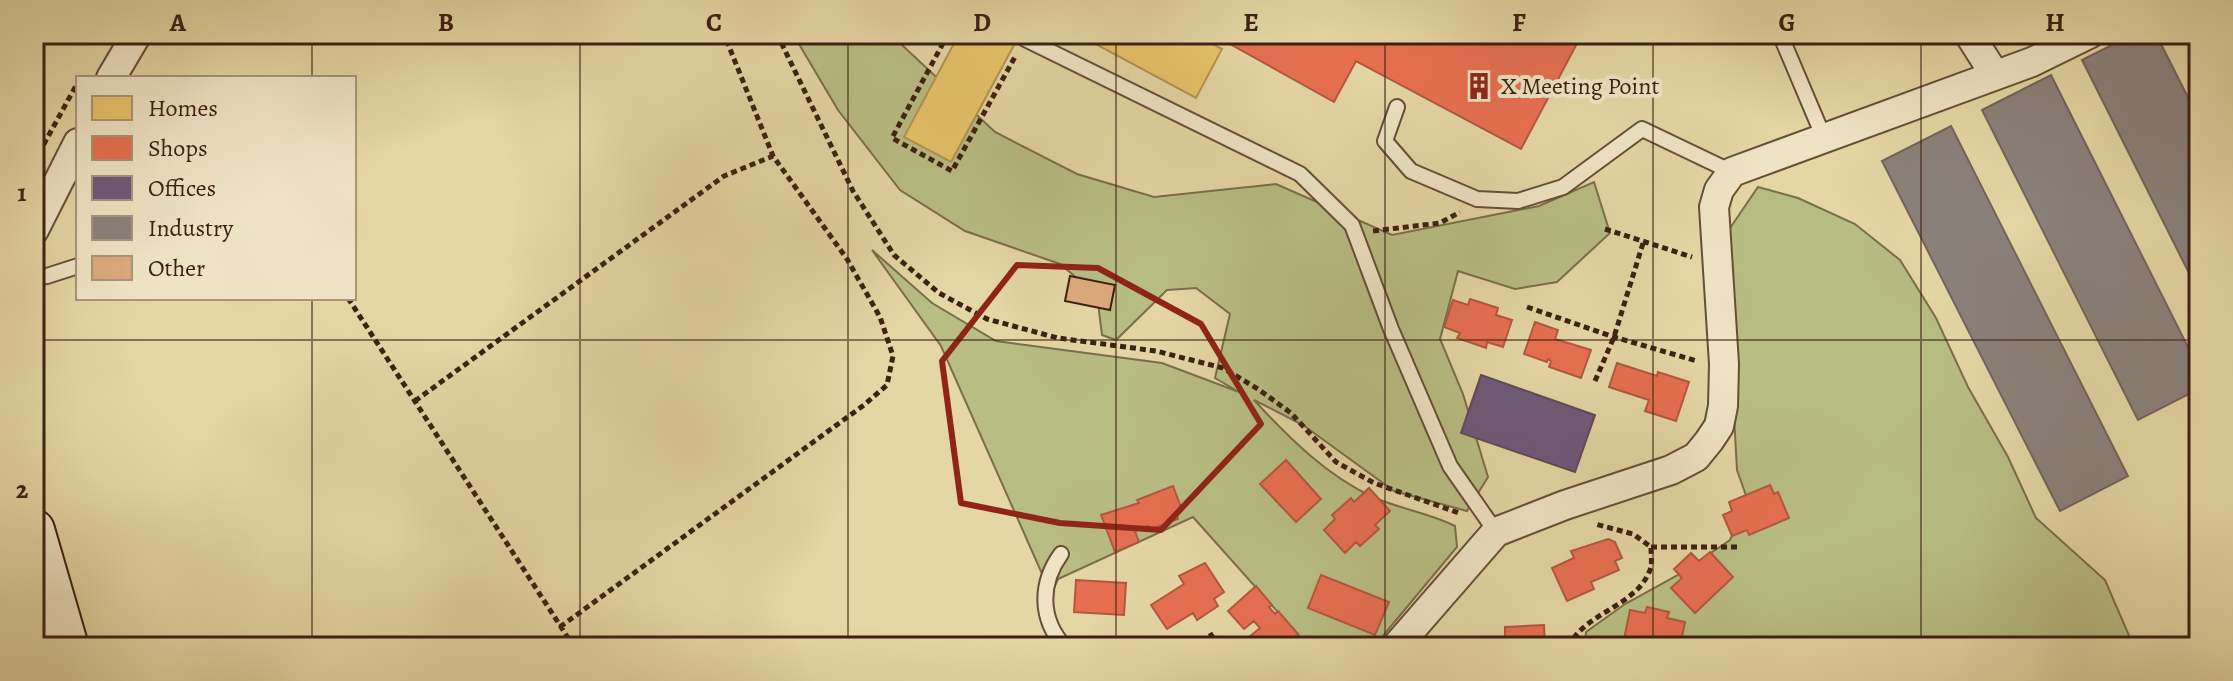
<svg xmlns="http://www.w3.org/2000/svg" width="2233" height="681" font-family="Alegreya,serif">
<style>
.green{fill:#b8bd84;stroke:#7a6e4c;stroke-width:2}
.homes{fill:#e9c46a;stroke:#b59350;stroke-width:2}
.shops{fill:#e76f51;stroke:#b4573e;stroke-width:2}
.offices{fill:#6d597a;stroke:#5f485b;stroke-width:2}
.industry{fill:#8a817c;stroke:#73645c;stroke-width:2}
.building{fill:#dcaa7d;stroke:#3d2013;stroke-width:2}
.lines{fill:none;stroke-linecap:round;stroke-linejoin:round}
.service-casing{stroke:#674e38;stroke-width:18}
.minor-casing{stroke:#674e38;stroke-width:32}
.secondary-casing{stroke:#3d2013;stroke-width:44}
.path{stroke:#3d2013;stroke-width:5;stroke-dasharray:6 4;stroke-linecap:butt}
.service{stroke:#eee4c4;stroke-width:14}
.minor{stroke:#eee4c4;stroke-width:28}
.secondary{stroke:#eee4c4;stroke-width:40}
.marked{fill:none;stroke:#8f2418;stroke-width:6;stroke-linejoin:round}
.grid{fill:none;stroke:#3d2013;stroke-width:2;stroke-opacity:0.55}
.labels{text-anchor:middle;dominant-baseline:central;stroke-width:8;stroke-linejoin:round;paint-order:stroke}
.poi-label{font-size:24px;fill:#3d2013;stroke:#eee4c4;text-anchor:start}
.neatline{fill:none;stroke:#3d2013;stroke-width:3}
.grid-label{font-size:26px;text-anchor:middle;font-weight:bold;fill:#3d2013}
</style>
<rect width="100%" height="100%" fill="#e5d6a5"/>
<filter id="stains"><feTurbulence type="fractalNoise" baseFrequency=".0025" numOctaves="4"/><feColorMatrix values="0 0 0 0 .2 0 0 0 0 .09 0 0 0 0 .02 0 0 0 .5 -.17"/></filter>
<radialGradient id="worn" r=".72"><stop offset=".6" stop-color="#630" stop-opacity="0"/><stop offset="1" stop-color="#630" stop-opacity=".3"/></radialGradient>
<!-- green -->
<path class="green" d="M 793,34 L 881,34 L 901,44 L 995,132 L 1077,174 L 1154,197 L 1276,184 L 1392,235 L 1539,206 L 1594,182 L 1610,233 L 1557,282 L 1515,289 L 1458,271 L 1440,339 L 1463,394 L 1488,477 L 1467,511 L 1394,491 L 1303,425 L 1254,400 C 1288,437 1327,476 1373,497 C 1400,509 1429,513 1455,526 L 1457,547 L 1382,637 L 1343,647 L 1309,647 L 1193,517 L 1058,579 L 1051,594 L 941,346 L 872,250 L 932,303 L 996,341 L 1162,363 L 1239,392 L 1215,378 L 1230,314 L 1196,288 L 1167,290 L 1116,340 L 1102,335 L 1097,295 L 1060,264 L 965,231 L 900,190 L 838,110 Z
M 1758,187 L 1798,198 L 1855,224 L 1900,260 L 1936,318 L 1968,387 L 2008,457 L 2036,518 L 2105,580 L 2134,647 L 1585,647 L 1586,632 L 1625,604 L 1678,575 L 1730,540 L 1748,501 L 1737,470 L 1724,237 Z"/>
<!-- homes -->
<path class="homes" d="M 959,34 L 1020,34 L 951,162 L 904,137 Z
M 1077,34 L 1194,34 L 1222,49 L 1196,98 Z"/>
<!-- shops -->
<path class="shops" d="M 1212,34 L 1582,34 L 1521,149 L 1356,61 L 1334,102 Z
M 1470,299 L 1498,308 L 1496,315 L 1512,320 L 1503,347 L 1487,342 L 1486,348 L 1457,338 L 1460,333 L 1444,327 L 1453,300 L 1468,305 Z
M 1535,322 L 1558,330 L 1555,339 L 1591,350 L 1581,378 L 1549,367 L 1551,361 L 1548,359 L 1547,362 L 1524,354 Z
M 1617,363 L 1657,376 L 1658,372 L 1689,382 L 1676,421 L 1645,411 L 1649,400 L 1609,387 Z
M 1286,460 L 1321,499 L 1296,522 L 1260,484 Z
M 1770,485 L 1774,494 L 1778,492 L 1789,518 L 1749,535 L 1747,530 L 1732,536 L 1723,515 L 1732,511 L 1729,502 Z
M 1173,486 L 1182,510 L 1176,512 L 1178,519 L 1149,530 L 1148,526 L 1135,531 L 1139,542 L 1115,552 L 1101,515 L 1139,503 L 1137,500 Z
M 1369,488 L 1390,511 L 1375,525 L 1379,529 L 1360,546 L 1356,542 L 1345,553 L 1324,530 L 1335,519 L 1332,515 L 1351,498 L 1354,502 Z
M 1608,539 L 1615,542 L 1622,558 L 1615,561 L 1619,570 L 1591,582 L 1594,589 L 1567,601 L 1552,568 L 1574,558 L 1571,551 Z
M 1710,552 L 1733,577 L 1695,613 L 1671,588 L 1682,578 L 1674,569 L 1691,553 L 1699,561 Z
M 1205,563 L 1224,592 L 1214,599 L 1218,606 L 1197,620 L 1193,613 L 1167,629 L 1151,605 L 1184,584 L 1179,576 Z
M 1321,575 L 1389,602 L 1375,635 L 1308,608 Z
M 1076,580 L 1126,583 L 1124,615 L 1074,612 Z
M 1256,586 L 1272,605 L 1269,607 L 1275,614 L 1278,611 L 1298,634 L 1283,647 L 1258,647 L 1249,637 L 1260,628 L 1254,621 L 1244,629 L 1228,611 Z
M 1647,607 L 1669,612 L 1667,618 L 1685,622 L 1680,647 L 1638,647 L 1639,642 L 1624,639 L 1630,610 L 1645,613 Z
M 1544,625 L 1545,647 L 1505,647 L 1505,627 Z"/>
<!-- offices -->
<path class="offices" d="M 1481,375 L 1595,415 L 1575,472 L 1461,433 Z"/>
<!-- industry -->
<path class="industry" d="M 2134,34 L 2156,34 L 2199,119 L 2199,293 L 2082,60 Z
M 2051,75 L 2199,369 L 2199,389 L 2138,420 L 1982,110 Z
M 1951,126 L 2128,476 L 2060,511 L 1882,161 Z"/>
<!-- building -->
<path class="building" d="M 1070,276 L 1115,285 L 1110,310 L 1065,301 Z"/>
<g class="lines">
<!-- service casing -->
<g class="service-casing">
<path id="service" d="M 1780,34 L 1824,138
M 1025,39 L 1300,174 L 1352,225 L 1391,329 L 1450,466 L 1496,532
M 1397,107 L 1385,141 L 1411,171 L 1477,199 L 1518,201 L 1563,187 L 1642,129 L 1732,172
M 34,277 L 47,276 L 78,266
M 1061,554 C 1040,583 1039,619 1065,647"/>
</g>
<!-- minor casing -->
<g class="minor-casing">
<path id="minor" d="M 1969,34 L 1995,75
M 111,78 L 137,34
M 34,230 L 78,143
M 1396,647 L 1496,532 L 1565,505 L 1671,470 L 1696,457 L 1709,441 L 1719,426 L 1723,406 L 1724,364 L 1714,207 L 1719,190 L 1732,172 L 2032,62 L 2089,34"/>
</g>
<!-- secondary casing -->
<g class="secondary-casing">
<path id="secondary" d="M 34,530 L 68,647"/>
</g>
<!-- path -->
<path class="path" d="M 777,34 L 853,191 L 894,255 L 939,293 L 987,319 L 1058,338 L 1156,351 L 1223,368 L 1258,389 L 1291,413 L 1336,462 L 1374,483 L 1459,513
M 948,34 L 892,138 L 952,171 L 1016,55
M 34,162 L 78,82
M 1605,229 L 1692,257
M 1373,231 L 1440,223 L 1460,212
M 348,298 L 574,647
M 1527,307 L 1614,337 L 1697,361
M 1595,381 L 1614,337 L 1644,240
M 415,401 L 724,176 L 773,156
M 1651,547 L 1737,547
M 560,627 L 864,405 L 887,385 L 893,356 L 880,317 L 847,259 L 773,156 L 724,34
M 1210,633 L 1219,647
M 1569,647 C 1583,612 1639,607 1651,567 C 1652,562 1651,553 1651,547 L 1633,534 L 1595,524"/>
<!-- service -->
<use href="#service" class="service"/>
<!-- minor -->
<use href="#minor" class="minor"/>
<!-- secondary -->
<use href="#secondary" class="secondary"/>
</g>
<!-- marked area -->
<path class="marked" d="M 1017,265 L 1098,268 L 1201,324 L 1261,424 L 1161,530 L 1060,523 L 961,503 L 942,361 Z"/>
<!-- grid -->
<path class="grid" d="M 312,34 L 312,78M 580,34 L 580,647M 848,34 L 848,647M 1116,34 L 1116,647M 1385,34 L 1385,647M 1653,34 L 1653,647M 1921,34 L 1921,647M 312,298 L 312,647M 34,340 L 2199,340"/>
<!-- icons -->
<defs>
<g id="building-bare" transform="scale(2.16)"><path d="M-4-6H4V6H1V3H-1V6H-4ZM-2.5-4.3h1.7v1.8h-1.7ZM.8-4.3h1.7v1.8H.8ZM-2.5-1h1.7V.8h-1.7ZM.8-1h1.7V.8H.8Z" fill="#8f2418" stroke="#eee4c4" stroke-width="2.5" paint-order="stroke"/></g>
</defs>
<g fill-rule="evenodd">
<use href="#building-bare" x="1479" y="86"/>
</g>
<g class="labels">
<!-- poi labels -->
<g class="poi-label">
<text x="1501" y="86">X Meeting Point</text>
</g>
</g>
<!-- margin -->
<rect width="2233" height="681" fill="none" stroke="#e5d6a5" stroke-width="88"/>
<!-- legend -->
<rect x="76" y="76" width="280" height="224" fill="#eee4c4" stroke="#a7967d" stroke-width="2"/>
<rect x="92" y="96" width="40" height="24" fill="#e9c46a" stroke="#a7967d" stroke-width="2"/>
<text x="148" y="116" font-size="24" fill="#3d2013">Homes</text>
<rect x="92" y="136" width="40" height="24" fill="#e76f51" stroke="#a7967d" stroke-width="2"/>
<text x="148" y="156" font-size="24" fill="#3d2013">Shops</text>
<rect x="92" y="176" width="40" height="24" fill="#6d597a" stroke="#a7967d" stroke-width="2"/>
<text x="148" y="196" font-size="24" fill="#3d2013">Offices</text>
<rect x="92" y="216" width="40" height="24" fill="#8a817c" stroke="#a7967d" stroke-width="2"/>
<text x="148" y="236" font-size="24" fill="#3d2013">Industry</text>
<rect x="92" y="256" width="40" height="24" fill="#dcaa7d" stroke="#a7967d" stroke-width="2"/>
<text x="148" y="276" font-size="24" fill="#3d2013">Other</text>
<rect x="44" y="44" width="2145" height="593" class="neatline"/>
<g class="grid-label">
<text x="178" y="31">A</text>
<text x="446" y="31">B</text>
<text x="714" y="31">C</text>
<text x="982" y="31">D</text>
<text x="1251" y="31">E</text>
<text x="1519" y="31">F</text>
<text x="1787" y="31">G</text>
<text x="2055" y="31">H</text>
<text x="22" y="201">1</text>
<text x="22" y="498">2</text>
</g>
<rect width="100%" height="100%" filter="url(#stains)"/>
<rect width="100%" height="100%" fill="url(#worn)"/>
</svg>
